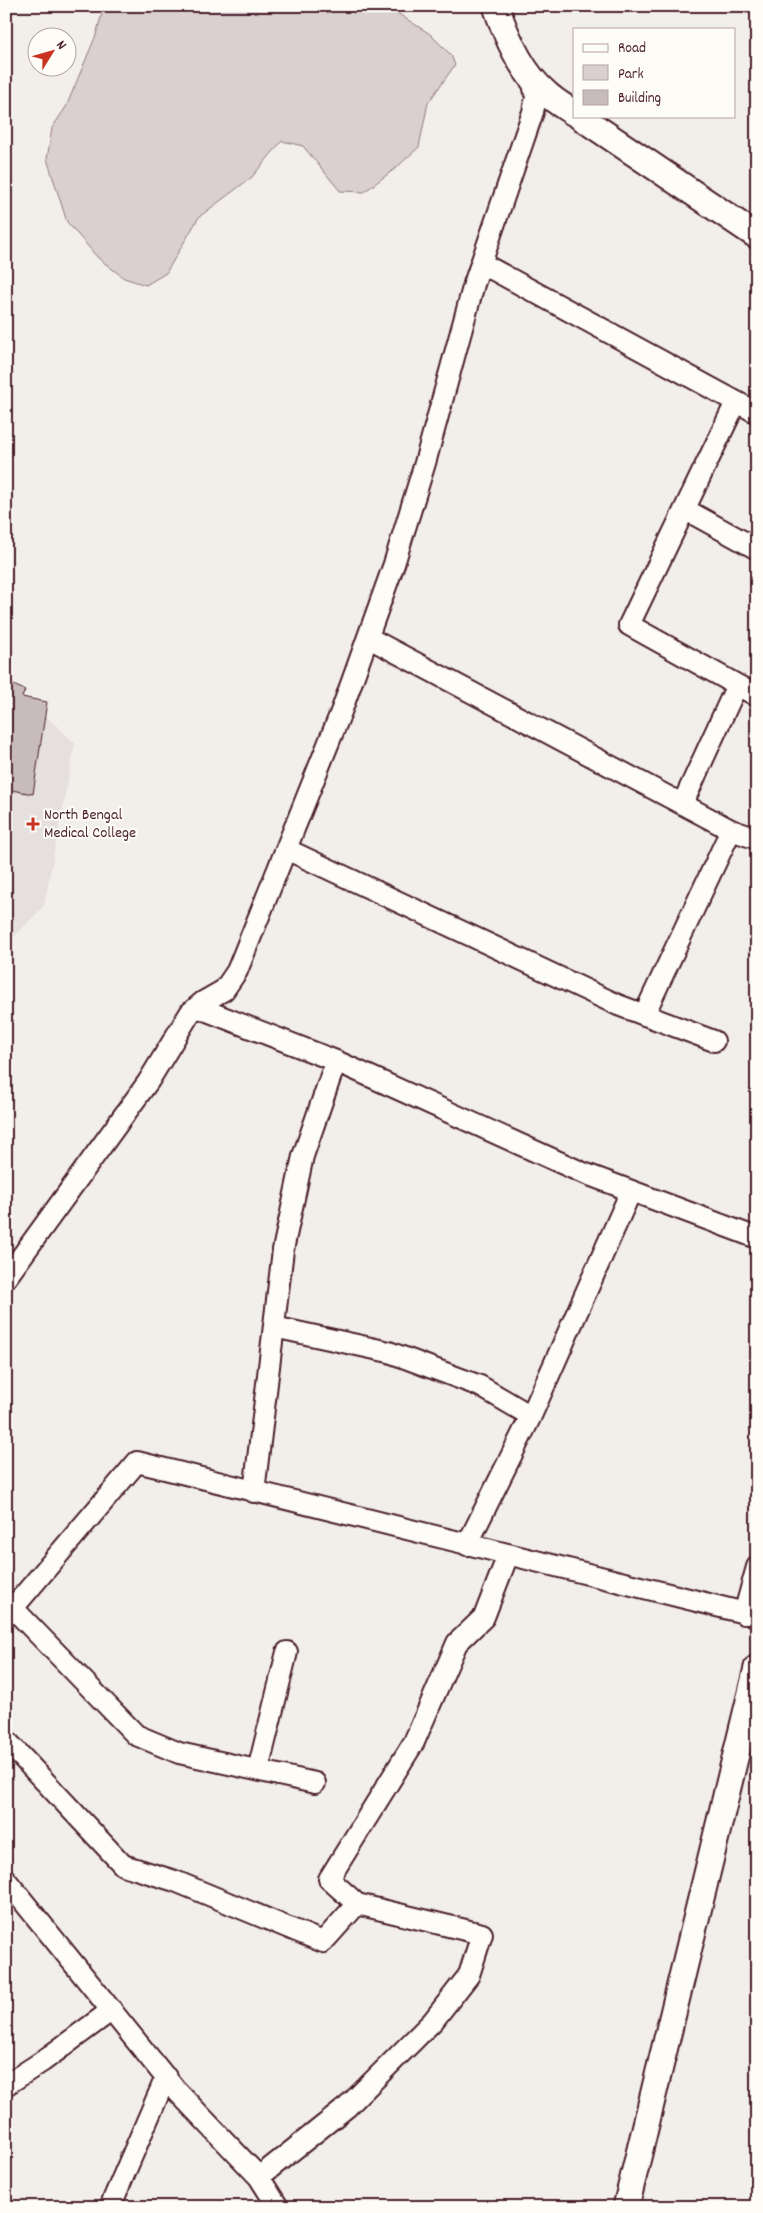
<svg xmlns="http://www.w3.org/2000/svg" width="763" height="2213" font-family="Dekko,sans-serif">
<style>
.built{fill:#e5dfdd}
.green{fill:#d9d0cf;stroke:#92787d}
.building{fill:#c8bbbb;stroke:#4a1f2b}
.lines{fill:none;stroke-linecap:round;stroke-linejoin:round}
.minor-casing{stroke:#4a1f2b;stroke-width:24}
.tertiary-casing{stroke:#4a1f2b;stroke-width:29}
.minor{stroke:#fdfcf7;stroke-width:20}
.tertiary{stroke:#fdfcf7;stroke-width:25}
.poi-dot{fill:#c8321e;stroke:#fdfcf7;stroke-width:2}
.labels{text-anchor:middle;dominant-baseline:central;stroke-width:4;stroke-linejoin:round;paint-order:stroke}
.poi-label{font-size:16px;fill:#4a1f2b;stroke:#fdfcf7;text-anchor:start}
</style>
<rect width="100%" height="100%" fill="#f2efeb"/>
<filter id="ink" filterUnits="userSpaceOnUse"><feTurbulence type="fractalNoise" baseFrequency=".02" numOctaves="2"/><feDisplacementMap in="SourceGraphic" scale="10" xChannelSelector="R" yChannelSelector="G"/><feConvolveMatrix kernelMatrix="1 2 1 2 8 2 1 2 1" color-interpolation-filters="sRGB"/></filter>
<g filter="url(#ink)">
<!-- built -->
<path class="built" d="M 6,679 L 75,743 L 44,906 L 6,945 Z"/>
<!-- green -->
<path class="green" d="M 104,6 L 386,6 L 430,34 L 451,55 L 455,65 L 428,103 L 419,147 L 396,168 L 364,192 L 340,191 L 303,146 L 282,141 L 252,177 L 199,217 L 166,273 L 146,285 L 124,278 L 98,258 L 67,222 L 47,159 L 52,128 L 66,107 L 96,35 Z"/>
<!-- building -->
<path class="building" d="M 6,682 L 25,690 L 22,697 L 47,702 L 33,794 L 6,789 Z"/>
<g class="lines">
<!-- minor casing -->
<g class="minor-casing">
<path id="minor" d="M 481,263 L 757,413
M 736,402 L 629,625 L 757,696
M 686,510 L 757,549
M 369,638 L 731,830 L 757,839
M 683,803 L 737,685
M 286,849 L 618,1005 L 714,1041
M 197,1007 L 336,1061 L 581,1172 L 757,1238
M 644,1015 L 731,830
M 6,1278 L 148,1082 L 190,1013 L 203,1002 L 224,990 L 237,971 L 341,712 L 394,564 L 425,463 L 474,284 L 533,112 L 536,97 L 531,75
M 274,1327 L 389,1352 L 480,1386 L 531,1416
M 254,1492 L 283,1250 L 303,1156 L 336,1061
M 467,1545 L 531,1416 L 631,1191
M 6,1601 L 136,1735 L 179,1753 L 315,1783
M 13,1608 L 137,1462 L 757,1616
M 744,1614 L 757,1567
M 6,1740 L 123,1865 L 175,1881 L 323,1942 L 357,1904
M 258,1770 L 287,1652
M 6,1880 L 175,2089 L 259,2177 L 278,2207
M 6,2085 L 43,2061 L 112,2010
M 259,2177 L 347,2107 L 433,2021 L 469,1975 L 482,1934 L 357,1904 L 329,1879 L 414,1742 L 457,1643 L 484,1617 L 508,1555
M 110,2207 L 166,2077"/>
</g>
<!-- tertiary casing -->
<g class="tertiary-casing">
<path id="tertiary" d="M 496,6 C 506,36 521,72 546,93 C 554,101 565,107 574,113
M 579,116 L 757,236
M 626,2207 L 757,1668"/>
</g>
<!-- minor -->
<use href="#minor" class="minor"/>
<!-- tertiary -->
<use href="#tertiary" class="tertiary"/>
</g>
</g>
<!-- markers -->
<path class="poi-dot" d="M30.5 816.5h5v5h5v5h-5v5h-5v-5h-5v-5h5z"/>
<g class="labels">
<!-- poi labels -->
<g class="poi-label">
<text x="44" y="815">North Bengal<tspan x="44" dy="18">Medical College</tspan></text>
</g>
</g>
<!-- margin -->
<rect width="763" height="2213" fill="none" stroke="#fdfcf7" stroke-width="25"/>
<rect x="12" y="12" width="738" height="2188" fill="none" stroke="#4a1f2b" stroke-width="2" filter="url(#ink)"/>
<!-- legend -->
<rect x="573" y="28" width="162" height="90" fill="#fdfcf7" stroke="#b5a4a5"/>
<rect x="583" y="44" width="25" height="8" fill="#fdfcf7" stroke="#b5a4a5"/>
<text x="618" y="52" font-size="15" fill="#4a1f2b">Road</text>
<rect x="583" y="65" width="25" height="15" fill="#d9d0cf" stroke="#b5a4a5"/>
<text x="618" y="78" font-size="15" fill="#4a1f2b">Park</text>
<rect x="583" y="90" width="25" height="15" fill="#c8bbbb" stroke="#b5a4a5"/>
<text x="618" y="102" font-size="15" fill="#4a1f2b">Building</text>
<!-- north arrow -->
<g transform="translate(52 52) rotate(53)"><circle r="24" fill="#fdfcf7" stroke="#b5a4a5"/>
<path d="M0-4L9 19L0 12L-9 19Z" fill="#c8321e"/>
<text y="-8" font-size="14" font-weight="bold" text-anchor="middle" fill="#4a1f2b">N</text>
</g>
</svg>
